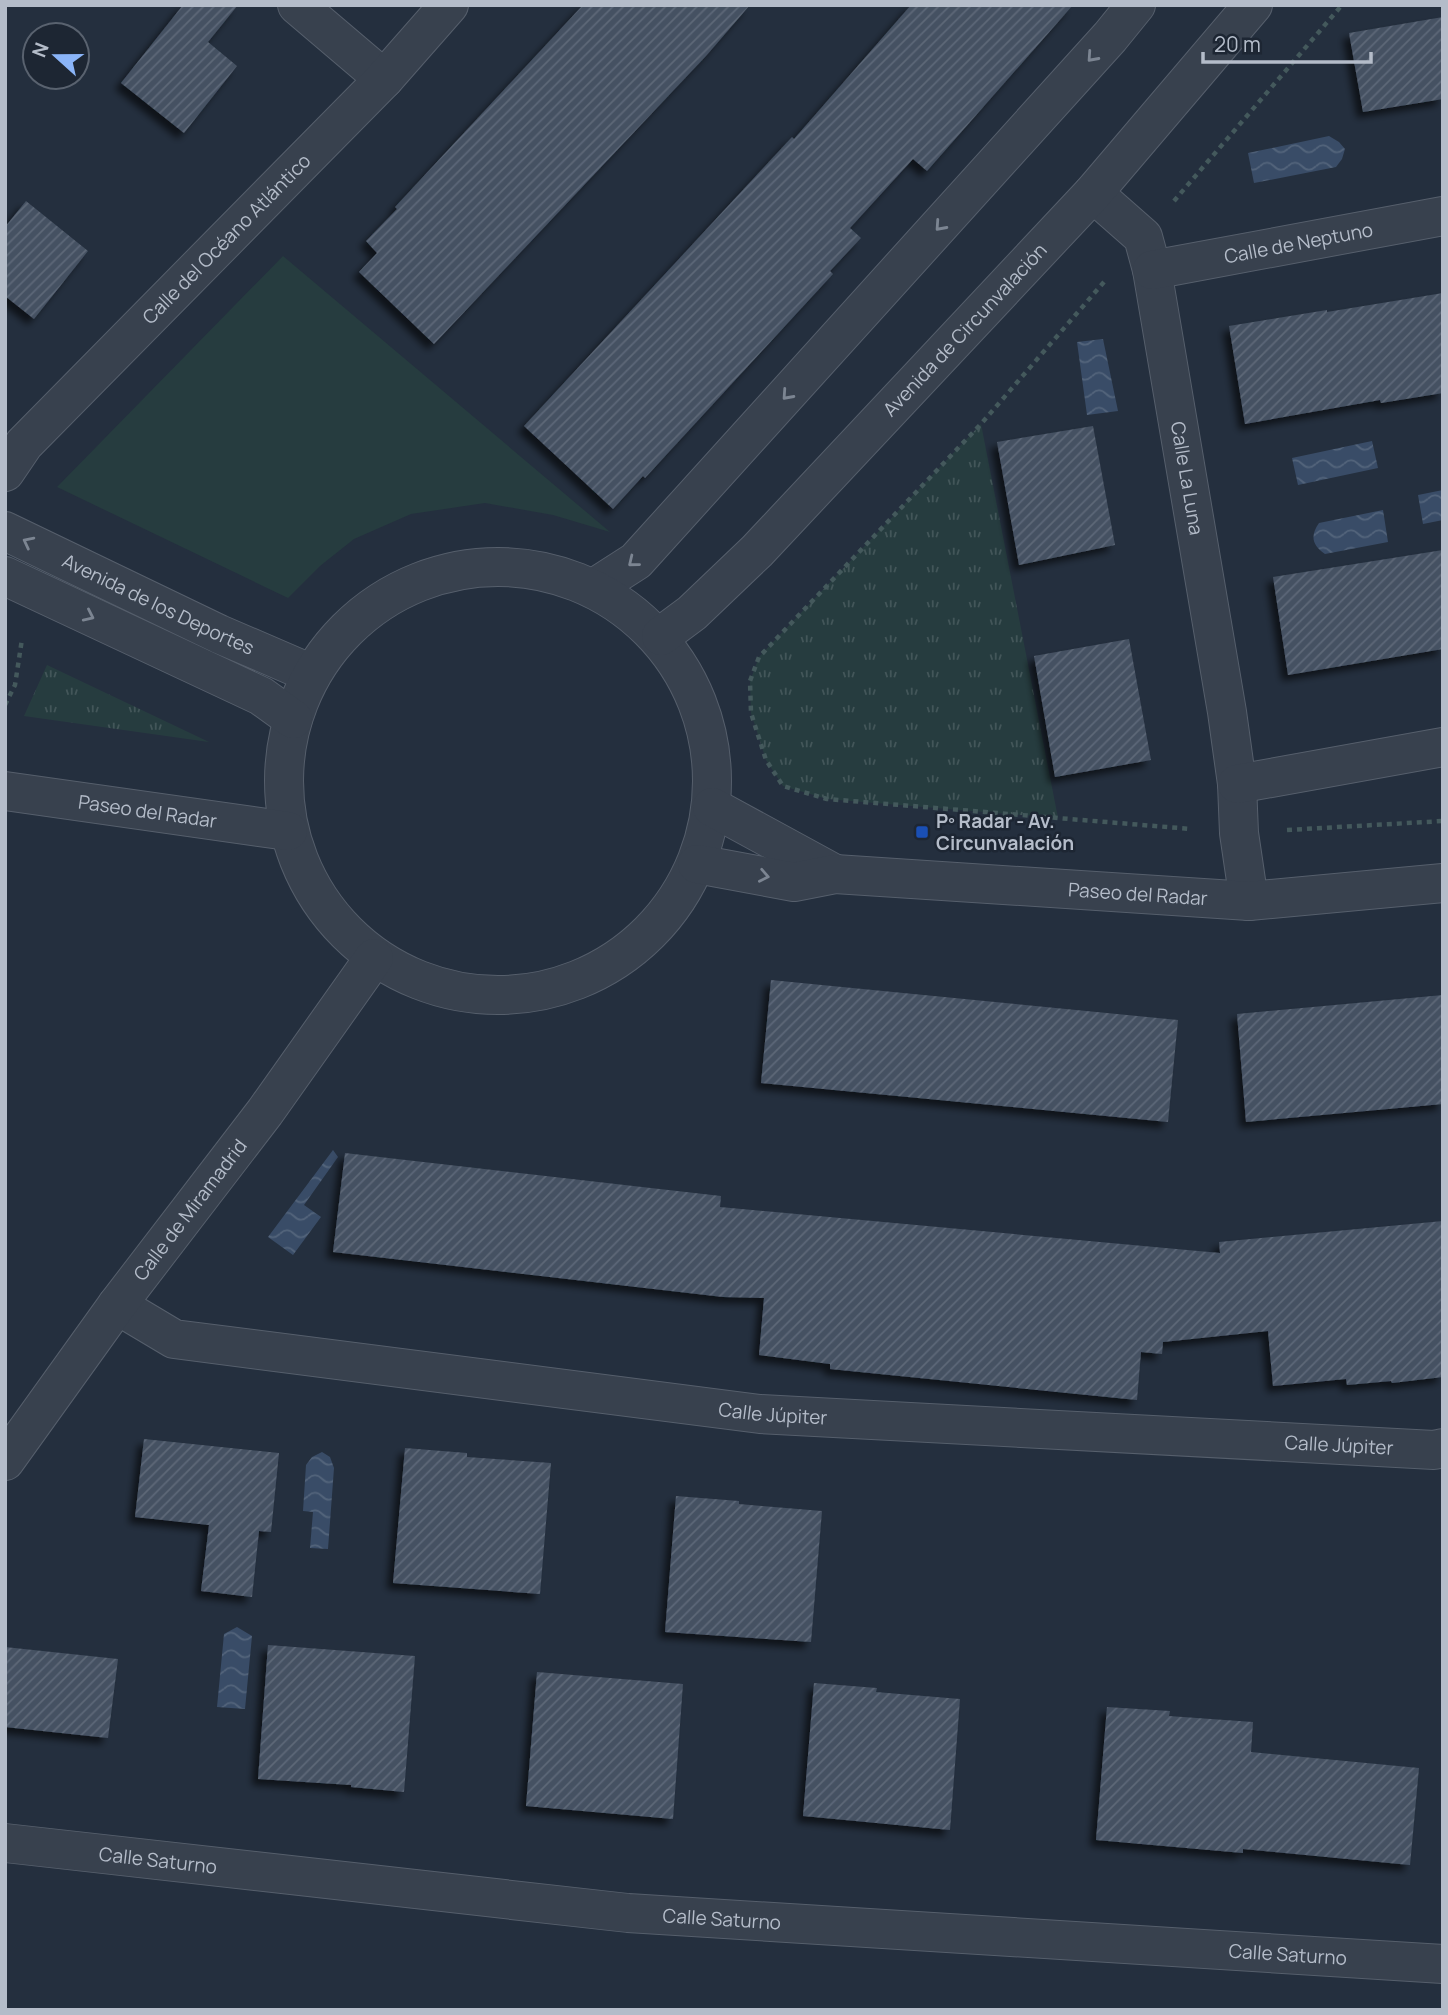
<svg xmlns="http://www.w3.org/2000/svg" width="1448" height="2015" font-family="Manrope,sans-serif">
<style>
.grass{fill:url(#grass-tufts)}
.green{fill:#263c3f}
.water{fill:url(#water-waves)}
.building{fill:url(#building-hatch);filter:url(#shadow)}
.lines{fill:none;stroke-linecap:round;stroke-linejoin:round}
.minor-casing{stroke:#565f6c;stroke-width:40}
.tertiary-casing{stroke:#565f6c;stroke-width:40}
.path{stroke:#44595c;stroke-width:4.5;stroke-dasharray:5 5;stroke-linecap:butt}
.minor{stroke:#38414e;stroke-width:38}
.tertiary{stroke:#38414e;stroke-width:38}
.oneway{stroke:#7c8592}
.transit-dot{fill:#1a4fb4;stroke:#1d2633;stroke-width:2.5}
.labels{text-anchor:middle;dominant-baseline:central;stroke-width:5;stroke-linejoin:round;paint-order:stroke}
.street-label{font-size:19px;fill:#b4bcc9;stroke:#1d2633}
.poi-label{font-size:19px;font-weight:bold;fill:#b4bcc9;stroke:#1d2633;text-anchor:start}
</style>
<defs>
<pattern id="grass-tufts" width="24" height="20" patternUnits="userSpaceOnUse" patternTransform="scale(1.75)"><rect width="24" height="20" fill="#263c3f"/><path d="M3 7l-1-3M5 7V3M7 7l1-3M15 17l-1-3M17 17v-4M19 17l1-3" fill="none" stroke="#435659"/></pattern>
<pattern id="water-waves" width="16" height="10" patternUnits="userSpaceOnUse" patternTransform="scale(1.75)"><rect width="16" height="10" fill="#394c67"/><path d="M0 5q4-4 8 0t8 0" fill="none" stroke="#53647b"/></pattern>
<pattern id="building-hatch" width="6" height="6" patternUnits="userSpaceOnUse" patternTransform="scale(1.75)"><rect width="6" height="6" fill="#455162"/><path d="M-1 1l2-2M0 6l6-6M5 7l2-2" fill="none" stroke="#5d6877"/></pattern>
<filter id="shadow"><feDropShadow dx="-6" dy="6" stdDeviation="3.5" flood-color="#0009"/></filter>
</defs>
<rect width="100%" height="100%" fill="#242f3e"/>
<!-- grass -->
<path class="grass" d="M 981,424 L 1058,818 L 827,799 L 783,786 L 766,760 L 751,713 L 750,681 L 759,657 Z
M 47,665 L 209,742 L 24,716 Z"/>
<!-- green -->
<path class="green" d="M 283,256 L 610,532 L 553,515 L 485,503 L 411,514 L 354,539 L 320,566 L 288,598 L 57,487 Z"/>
<!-- water -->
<path class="water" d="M 1329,136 L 1339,142 L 1345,149 L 1342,159 L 1336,167 L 1254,183 L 1248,153 Z
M 1103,339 L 1118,411 L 1087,415 L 1077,342 Z
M 1372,441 L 1378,468 L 1298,485 L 1292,458 Z
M 1443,490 L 1443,520 L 1423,524 L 1418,495 Z
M 1383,510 L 1388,542 L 1325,554 C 1312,545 1310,536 1319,523 Z
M 333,1150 L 338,1157 L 304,1205 L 321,1217 L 293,1255 L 268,1237 Z
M 322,1452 L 330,1457 L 334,1468 L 328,1549 L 310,1548 L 313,1512 L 303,1511 L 306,1465 L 312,1457 Z
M 237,1627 L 252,1636 L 245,1709 L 217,1707 L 224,1634 Z"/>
<!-- building -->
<path class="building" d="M 183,5 L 238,5 L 208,42 L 237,66 L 184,133 L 121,83 Z
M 583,5 L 750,5 L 706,56 L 434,344 L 359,272 L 377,253 L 366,241 L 397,209 L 395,207 Z
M 911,5 L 1073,5 L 927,171 L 913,159 L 850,228 L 861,238 L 830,271 L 833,274 L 645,478 L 643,476 L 613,509 L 524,426 L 792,137 L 794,139 Z
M 1443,17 L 1443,99 L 1363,112 L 1349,33 Z
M 26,201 L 88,251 L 34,319 L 5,296 L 5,227 Z
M 1443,293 L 1443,393 L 1381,403 L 1380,400 L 1245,424 L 1229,326 L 1327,310 L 1327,312 Z
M 1093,426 L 1115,545 L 1019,565 L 997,442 Z
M 1443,550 L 1443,649 L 1288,675 L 1273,577 Z
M 1129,639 L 1151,760 L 1055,777 L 1034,656 Z
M 771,980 L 1178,1020 L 1168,1122 L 761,1083 Z
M 1443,995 L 1443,1104 L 1246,1122 L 1237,1014 Z
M 345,1153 L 721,1196 L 720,1207 L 1220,1253 L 1219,1242 L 1443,1221 L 1443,1377 L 1392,1383 L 1391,1381 L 1347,1385 L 1346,1379 L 1273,1386 L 1268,1331 L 1163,1342 L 1162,1354 L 1141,1352 L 1137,1400 L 830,1369 L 830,1364 L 759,1355 L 764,1298 L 723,1297 L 333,1252 Z
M 144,1439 L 279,1453 L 271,1532 L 259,1531 L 252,1597 L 201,1591 L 209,1525 L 135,1517 Z
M 405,1448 L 467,1453 L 467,1457 L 551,1463 L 540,1594 L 393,1583 Z
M 676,1496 L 739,1501 L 739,1504 L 822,1511 L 811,1642 L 665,1632 Z
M 268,1645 L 415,1656 L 404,1792 L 351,1787 L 351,1785 L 258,1779 Z
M 5,1647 L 118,1659 L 108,1738 L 5,1727 Z
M 537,1672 L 683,1684 L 673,1819 L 526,1806 Z
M 814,1683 L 877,1688 L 876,1692 L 960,1699 L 950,1830 L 803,1816 Z
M 1107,1707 L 1170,1711 L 1169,1716 L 1253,1722 L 1251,1752 L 1419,1768 L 1410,1865 L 1243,1849 L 1243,1853 L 1096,1840 Z"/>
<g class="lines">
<!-- minor casing -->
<g class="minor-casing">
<g id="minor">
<path d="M 297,5 L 384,79"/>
<path id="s1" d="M 1093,193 L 1143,237 L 1152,270 L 1227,712 L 1237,784 L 1239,833 L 1249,901"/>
<path id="s2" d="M 1152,270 L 1443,216"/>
<path id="s3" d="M 5,472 L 24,444 L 384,79 L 449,5"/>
<path d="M 594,588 L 636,561 L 1110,37 L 1136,5"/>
<path d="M 1237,784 L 1443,747"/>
<path id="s4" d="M 117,1305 L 174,1339 L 760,1414 L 1434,1450 L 1443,1448"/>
<path id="s5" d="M 5,1843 L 628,1913 L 1443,1964"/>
</g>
</g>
<!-- tertiary casing -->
<g class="tertiary-casing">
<g id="tertiary">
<path id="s6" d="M 5,531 L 219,634 L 312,674"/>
<circle cx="498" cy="781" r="214"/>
<path d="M 5,576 L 261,696 L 293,719"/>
<path id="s7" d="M 661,636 L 692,613 L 757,551 L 1093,193 L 1253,5"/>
<path id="s8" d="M 5,791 L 288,831"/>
<path d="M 712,807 L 835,874"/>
<path id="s9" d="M 697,864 L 794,882 L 835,874 L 1249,901 L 1443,883"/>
<path id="s10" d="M 5,1461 L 117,1305 L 265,1112 L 374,958"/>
</g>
</g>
<!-- path -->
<path class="path" d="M 1174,201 L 1342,5
M 1104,282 L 981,424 L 759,657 L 750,681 L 751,713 L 766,760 L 783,786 L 827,799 L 1191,829
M 5,705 L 15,685 L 22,639
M 1287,830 L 1443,821"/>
<!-- minor -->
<use href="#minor" class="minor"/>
<!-- tertiary -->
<use href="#tertiary" class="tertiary"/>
</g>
<!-- one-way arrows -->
<defs><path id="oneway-chevron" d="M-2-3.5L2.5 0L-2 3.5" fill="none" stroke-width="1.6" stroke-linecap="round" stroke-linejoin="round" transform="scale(1.75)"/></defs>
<g class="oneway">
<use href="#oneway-chevron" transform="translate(1092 57) rotate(132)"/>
<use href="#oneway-chevron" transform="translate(940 226) rotate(132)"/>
<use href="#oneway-chevron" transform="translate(787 395) rotate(132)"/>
<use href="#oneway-chevron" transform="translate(28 542) rotate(-153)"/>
<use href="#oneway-chevron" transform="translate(633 562) rotate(141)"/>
<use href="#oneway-chevron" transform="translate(89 616) rotate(25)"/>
<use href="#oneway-chevron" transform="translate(764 876) rotate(11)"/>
</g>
<!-- markers -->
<rect class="transit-dot" x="915" y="825" width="14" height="14" rx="3.5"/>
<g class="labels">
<!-- street labels -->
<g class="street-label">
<text stroke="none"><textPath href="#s3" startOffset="322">Calle del Océano Atlántico</textPath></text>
<text stroke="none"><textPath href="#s2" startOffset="149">Calle de Neptuno</textPath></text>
<text stroke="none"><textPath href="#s7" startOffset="432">Avenida de Circunvalación</textPath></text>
<text stroke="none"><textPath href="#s1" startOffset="312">Calle La Luna</textPath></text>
<text stroke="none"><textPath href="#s6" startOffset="170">Avenida de los Deportes</textPath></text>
<text stroke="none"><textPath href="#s8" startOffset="144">Paseo del Radar</textPath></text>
<text stroke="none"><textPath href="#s9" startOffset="444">Paseo del Radar</textPath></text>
<text stroke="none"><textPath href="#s10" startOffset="312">Calle de Miramadrid</textPath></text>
<text stroke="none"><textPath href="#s4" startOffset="670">Calle Júpiter</textPath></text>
<text stroke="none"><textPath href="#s4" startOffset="1237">Calle Júpiter</textPath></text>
<text stroke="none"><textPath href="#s5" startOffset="154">Calle Saturno</textPath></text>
<text stroke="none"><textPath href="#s5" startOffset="721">Calle Saturno</textPath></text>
<text stroke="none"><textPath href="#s5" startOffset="1288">Calle Saturno</textPath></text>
</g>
<!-- poi labels -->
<g class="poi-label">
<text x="936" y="821">Pº Radar - Av.<tspan x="936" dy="22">Circunvalación</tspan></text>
</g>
</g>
<!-- border -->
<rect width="1448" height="2015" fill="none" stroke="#b4bcc9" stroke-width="14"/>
<!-- north arrow -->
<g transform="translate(56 56) rotate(291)"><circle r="33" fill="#1d2633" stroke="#59626f" stroke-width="2"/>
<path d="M0-5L12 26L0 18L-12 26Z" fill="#8ab4f8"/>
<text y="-10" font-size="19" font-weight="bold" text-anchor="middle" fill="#b4bcc9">N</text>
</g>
<!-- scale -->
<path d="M1203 52v10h168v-10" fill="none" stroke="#b4bcc9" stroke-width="3.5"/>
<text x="1214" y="52" font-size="21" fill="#b4bcc9" stroke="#1d2633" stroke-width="5" paint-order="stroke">20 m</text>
</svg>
